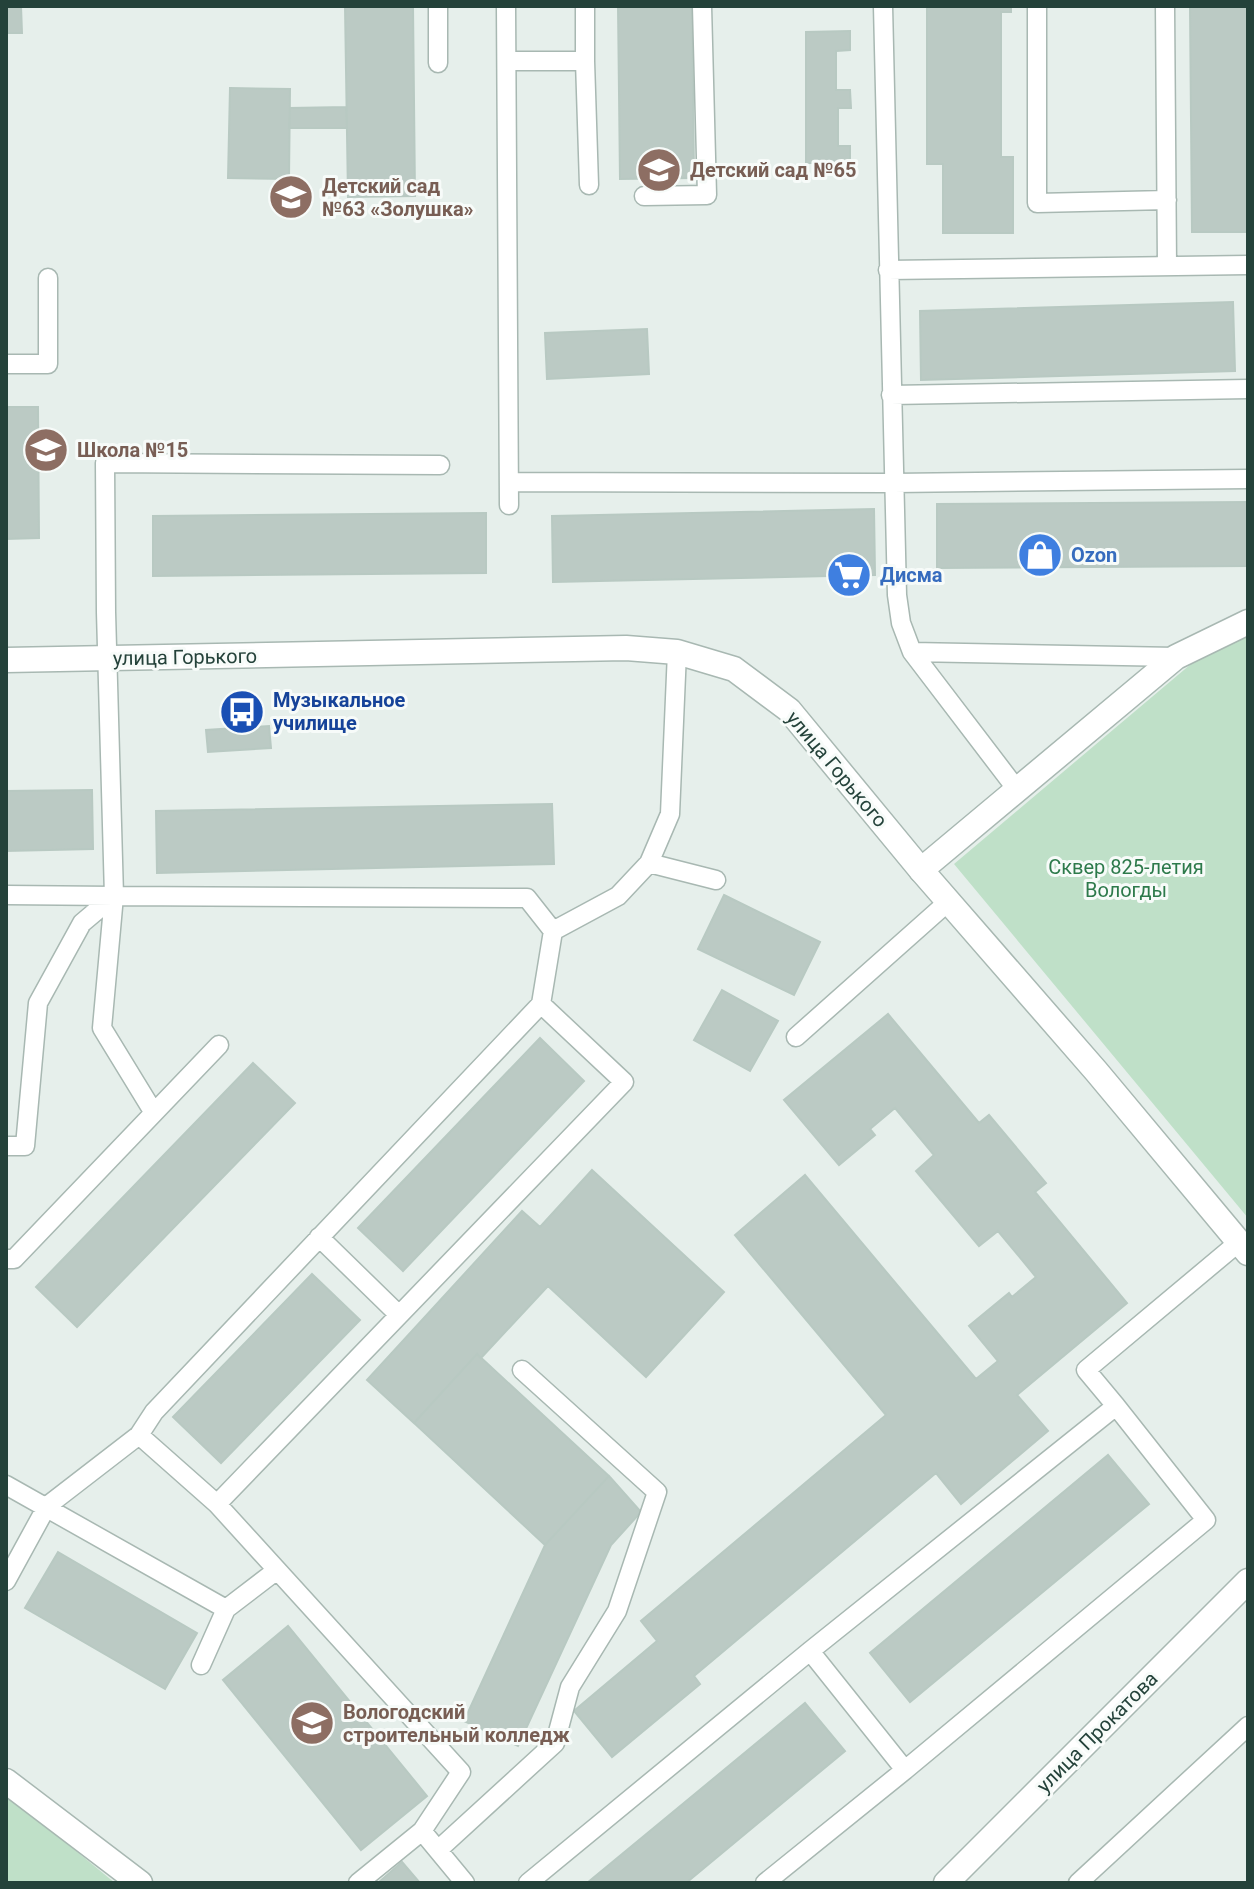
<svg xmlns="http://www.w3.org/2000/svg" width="1254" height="1889" font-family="Roboto,sans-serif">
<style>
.green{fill:#bfe0c8}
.building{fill:#bbcac4;stroke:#b8c9c2;stroke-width:2}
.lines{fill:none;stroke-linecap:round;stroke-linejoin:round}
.service-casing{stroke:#a8b8b2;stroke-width:21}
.minor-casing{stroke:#a8b8b2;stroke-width:27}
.tertiary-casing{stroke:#a8b8b2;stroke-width:27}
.service{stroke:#fff;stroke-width:18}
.minor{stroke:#fff;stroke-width:24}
.tertiary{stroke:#fff;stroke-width:24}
.labels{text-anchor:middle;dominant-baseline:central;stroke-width:6;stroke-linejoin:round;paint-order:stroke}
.education-label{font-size:20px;font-weight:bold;fill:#785e54;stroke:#f7fbf9;text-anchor:start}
.shop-label{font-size:20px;font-weight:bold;fill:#366cbe;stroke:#f7fbf9;text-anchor:start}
.street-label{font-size:20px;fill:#24423a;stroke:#f7fbf9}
.transit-label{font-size:20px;font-weight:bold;fill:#164399;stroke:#f7fbf9;text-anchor:start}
.park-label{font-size:20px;fill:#2d7a4b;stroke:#f7fbf9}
</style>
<rect width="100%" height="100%" fill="#e6efeb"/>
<!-- green -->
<path class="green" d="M 1248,634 L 1248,1218 L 954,864 L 1191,664 Z
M 6,1794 L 9,1796 L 115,1883 L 6,1883 Z"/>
<!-- building -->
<path class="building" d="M 6,6 L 21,6 L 22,33 L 6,33 Z
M 345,6 L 413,6 L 415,196 L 348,197 Z
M 618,6 L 692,6 L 694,178 L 620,179 Z
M 927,6 L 1011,6 L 1011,12 L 1001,12 L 1001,157 L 1013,157 L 1013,233 L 943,233 L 943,164 L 927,164 Z
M 1190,6 L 1248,6 L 1248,232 L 1192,232 Z
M 850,31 L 850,50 L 836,51 L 836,90 L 850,90 L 851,108 L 838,108 L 838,146 L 850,146 L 850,163 L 806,163 L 806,32 Z
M 230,88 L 290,89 L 289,179 L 228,178 Z
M 346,107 L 347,128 L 289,128 L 290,108 Z
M 1233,302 L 1235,371 L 921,380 L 920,311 Z
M 647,329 L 649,374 L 547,379 L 545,333 Z
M 6,407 L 38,407 L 39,538 L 6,539 Z
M 1248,502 L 1248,566 L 937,568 L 937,504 Z
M 874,509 L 875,575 L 553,582 L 552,516 Z
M 486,513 L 486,573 L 153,576 L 153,516 Z
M 269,726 L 271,748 L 208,752 L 206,730 Z
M 92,790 L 93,849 L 6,851 L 6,791 Z
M 552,804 L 554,864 L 157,873 L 156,811 Z
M 724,895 L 820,942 L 794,995 L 698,949 Z
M 722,990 L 778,1021 L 750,1071 L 694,1040 Z
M 888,1014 L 979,1123 L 989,1115 L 1046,1183 L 1035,1192 L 1127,1303 L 1017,1395 L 1048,1431 L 961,1504 L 936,1473 L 694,1676 L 700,1684 L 612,1757 L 574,1711 L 657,1641 L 641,1621 L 886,1415 L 735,1235 L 805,1175 L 976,1379 L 998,1361 L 969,1326 L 1009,1293 L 1012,1297 L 1036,1277 L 998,1231 L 979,1246 L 916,1171 L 934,1155 L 895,1108 L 870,1129 L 875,1135 L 839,1165 L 784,1100 Z
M 540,1038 L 584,1081 L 403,1271 L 358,1228 Z
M 253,1063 L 295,1103 L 77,1327 L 36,1287 Z
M 592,1170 L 724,1292 L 646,1377 L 548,1286 L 481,1358 L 477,1354 L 414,1423 L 367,1380 L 522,1211 L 540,1227 Z
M 312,1274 L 360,1320 L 221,1463 L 173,1417 Z
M 477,1354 L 609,1476 L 545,1545 L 414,1423 Z
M 1108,1455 L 1149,1504 L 910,1702 L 870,1653 Z
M 609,1476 L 641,1512 L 611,1545 L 518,1746 L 464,1721 L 545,1545 Z
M 58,1552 L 197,1633 L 165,1689 L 25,1608 Z
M 288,1626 L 427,1796 L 361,1850 L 223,1680 Z
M 805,1703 L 845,1751 L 686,1883 L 587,1883 Z
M 402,1862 L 420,1883 L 378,1883 Z"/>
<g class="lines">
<!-- service casing -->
<g class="service-casing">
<path id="service" d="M 438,6 L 438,63
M 506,6 L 509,505
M 883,6 L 897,595 L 901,623 L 912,652 L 1018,791
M 1037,6 L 1037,203 L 1167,200
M 1165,6 L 1167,266
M 507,61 L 585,61 L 589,185
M 585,61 L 585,6
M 644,196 L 707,195 L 702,6
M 888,270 L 1248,265
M 6,364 L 48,364 L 48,278
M 891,395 L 1248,389
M 509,482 L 894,483 L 1248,479
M 912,652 L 1176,657
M 649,863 L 716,880
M 6,895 L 114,896
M 114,896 L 102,1028 L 154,1113
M 553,931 L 618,896 L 649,863 L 670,814 L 677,652
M 796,1037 L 949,901
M 6,1146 L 25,1146 L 38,1003 L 82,923 L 114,896
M 319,1237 L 399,1315
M 6,1259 L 14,1259 L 219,1045
M 139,1435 L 217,1504 L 624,1082 L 541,1004
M 6,1485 L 226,1609 L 201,1665
M 217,1504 L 461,1772 L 422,1831
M 6,1581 L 47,1506 L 139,1435 L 154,1412 L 541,1004 L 553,931 L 527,898 L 114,896 L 106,612 L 105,463 L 440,465
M 226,1609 L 277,1570
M 905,1770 L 1206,1520 L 1116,1406
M 438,1850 L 555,1743 L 570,1687 L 617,1611 L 657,1492 L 522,1370
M 358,1883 L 422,1831 L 465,1883
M 528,1883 L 810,1651 L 1116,1406 L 1086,1370 L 1239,1242
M 765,1883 L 905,1770 L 810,1651
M 1078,1883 L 1248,1726"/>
</g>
<!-- minor casing -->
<g class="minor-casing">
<path id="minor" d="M 921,870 L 1176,657 L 1248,622
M 6,1781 L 140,1883"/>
</g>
<!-- tertiary casing -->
<g class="tertiary-casing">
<path id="tertiary" d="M 6,660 L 626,648 L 677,652 L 734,669 L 789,710 L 921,870 L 1096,1071 L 1248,1253
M 946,1883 L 1248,1581"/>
</g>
<!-- service -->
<use href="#service" class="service"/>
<!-- minor -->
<use href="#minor" class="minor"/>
<!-- tertiary -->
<use href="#tertiary" class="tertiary"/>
</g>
<!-- icons -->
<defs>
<g id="school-disc" transform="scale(2.3)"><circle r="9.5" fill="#8d6e63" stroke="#f7fbf9"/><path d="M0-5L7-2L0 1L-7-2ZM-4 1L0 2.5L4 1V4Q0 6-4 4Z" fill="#fff"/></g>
<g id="shop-disc" transform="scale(2.3)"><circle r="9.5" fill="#3f7fe0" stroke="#f7fbf9"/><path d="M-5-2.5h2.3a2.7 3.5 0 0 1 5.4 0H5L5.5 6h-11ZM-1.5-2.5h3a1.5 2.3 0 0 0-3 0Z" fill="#fff"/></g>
<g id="supermarket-disc" transform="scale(2.3)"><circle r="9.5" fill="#3f7fe0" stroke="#f7fbf9"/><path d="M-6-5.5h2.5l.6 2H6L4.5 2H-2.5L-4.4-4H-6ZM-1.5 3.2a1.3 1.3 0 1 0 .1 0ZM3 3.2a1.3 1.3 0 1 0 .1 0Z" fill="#fff"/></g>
<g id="bus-disc" transform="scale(2.3)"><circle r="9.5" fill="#1a4fb4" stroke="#f7fbf9"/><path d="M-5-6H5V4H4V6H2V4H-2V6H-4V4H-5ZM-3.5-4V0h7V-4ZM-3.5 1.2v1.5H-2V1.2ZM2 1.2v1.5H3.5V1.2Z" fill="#fff"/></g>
<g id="university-disc" transform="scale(2.3)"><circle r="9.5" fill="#8d6e63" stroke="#f7fbf9"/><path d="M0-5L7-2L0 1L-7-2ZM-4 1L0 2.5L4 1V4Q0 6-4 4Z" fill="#fff"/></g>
</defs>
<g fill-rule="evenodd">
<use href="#school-disc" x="659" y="170"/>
<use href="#school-disc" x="291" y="197"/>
<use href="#school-disc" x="46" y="450"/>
<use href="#shop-disc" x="1040" y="555"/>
<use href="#supermarket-disc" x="849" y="575"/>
<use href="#bus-disc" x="242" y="712"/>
<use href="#university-disc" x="312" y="1723"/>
</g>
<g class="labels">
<!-- education labels -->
<g class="education-label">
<text x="690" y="170">Детский сад №65</text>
<text x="322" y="186">Детский сад<tspan x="322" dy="23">№63 «Золушка»</tspan></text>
<text x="77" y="450">Школа №15</text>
<text x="343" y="1712">Вологодский<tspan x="343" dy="23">строительный колледж</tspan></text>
</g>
<!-- shop labels -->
<g class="shop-label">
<text x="1071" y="555">Ozon</text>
<text x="880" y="575">Дисма</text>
</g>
<!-- street labels -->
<g class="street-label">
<text transform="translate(185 657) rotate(-1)">улица Горького</text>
<text transform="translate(837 769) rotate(50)">улица Горького</text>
<text transform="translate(1097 1732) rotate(-45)">улица Прокатова</text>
</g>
<!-- transit labels -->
<g class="transit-label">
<text x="273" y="700">Музыкальное<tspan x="273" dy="23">училище</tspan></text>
</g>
<!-- park labels -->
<g class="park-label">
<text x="1126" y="867">Сквер 825-летия<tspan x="1126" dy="23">Вологды</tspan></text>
</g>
</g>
<!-- border -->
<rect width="1254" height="1889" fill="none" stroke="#24423a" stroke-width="16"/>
</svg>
